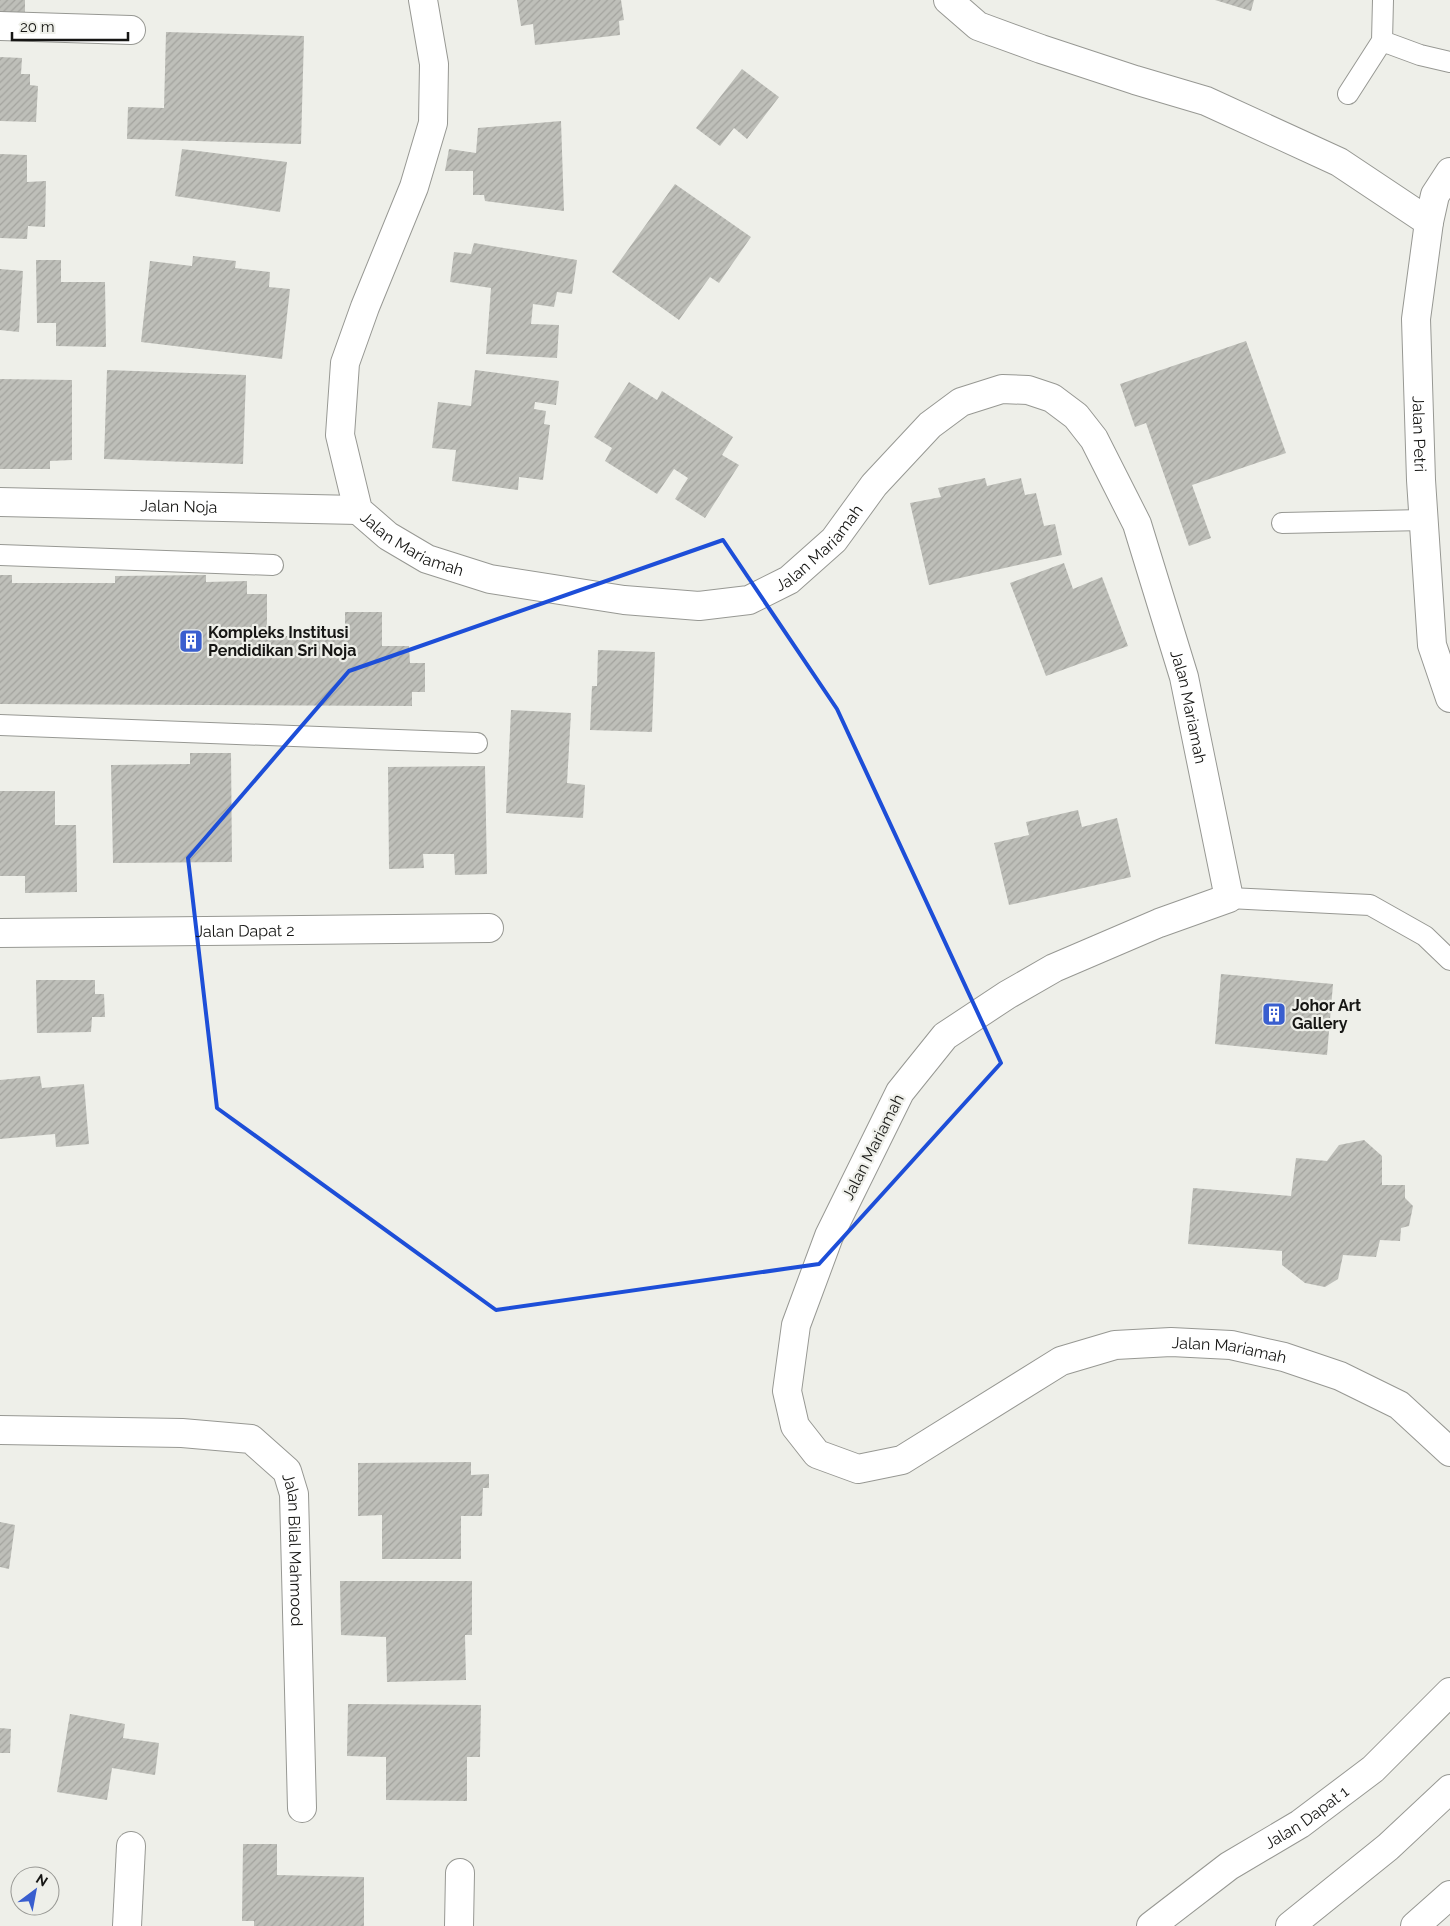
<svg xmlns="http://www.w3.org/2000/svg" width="1450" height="1926" font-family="Raleway,sans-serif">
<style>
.building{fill:url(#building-hatch)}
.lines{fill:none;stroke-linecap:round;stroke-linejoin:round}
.service-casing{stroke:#979893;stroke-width:22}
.minor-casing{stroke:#979893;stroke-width:30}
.trunk-casing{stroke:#979893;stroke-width:30}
.service{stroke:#fff;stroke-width:20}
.minor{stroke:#fff;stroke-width:28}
.trunk{stroke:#fff;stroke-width:28}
.marked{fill:none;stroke:#1d4ed8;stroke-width:4;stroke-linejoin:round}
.labels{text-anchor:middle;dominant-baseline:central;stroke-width:4.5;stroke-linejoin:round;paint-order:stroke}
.street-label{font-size:16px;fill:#161614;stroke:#eeefe9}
.poi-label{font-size:16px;font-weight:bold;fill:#161614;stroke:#eeefe9;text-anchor:start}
</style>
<defs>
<pattern id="building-hatch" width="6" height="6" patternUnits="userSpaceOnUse" patternTransform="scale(1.25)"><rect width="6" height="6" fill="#bebfb9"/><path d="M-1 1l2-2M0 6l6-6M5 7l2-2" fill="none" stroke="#a3a39e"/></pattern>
</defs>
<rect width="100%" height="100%" fill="#eeefe9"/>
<!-- building -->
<path class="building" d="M 0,0 L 25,0 L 25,17 L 0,16 Z
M 517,0 L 621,0 L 624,20 L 619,21 L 620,35 L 535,45 L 533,24 L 521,26 Z
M 1215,0 L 1254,0 L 1251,11 Z
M 166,32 L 304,36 L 301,144 L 127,139 L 128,107 L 164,108 Z
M 0,57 L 22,58 L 21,74 L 30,74 L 30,85 L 38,86 L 36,122 L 0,121 Z
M 742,69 L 779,97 L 747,139 L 734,128 L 720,146 L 696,128 Z
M 561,121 L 564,211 L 485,201 L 484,195 L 473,195 L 473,171 L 445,171 L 449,149 L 476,153 L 478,128 Z
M 182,149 L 287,162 L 280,212 L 175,196 Z
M 0,154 L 27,155 L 27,182 L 46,181 L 45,227 L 28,226 L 27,239 L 0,238 Z
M 675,184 L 751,237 L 719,283 L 710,277 L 679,320 L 612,272 Z
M 474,243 L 577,260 L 572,294 L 557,292 L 554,307 L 533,304 L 531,324 L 559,325 L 557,358 L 486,354 L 491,288 L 450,282 L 454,252 L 471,254 Z
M 193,256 L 236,261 L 235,268 L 270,272 L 269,287 L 290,289 L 282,359 L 141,342 L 150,261 L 192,266 Z
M 36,260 L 61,260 L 61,282 L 105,282 L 106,347 L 56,346 L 56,323 L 37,323 Z
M 0,269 L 23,271 L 19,332 L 0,330 Z
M 1246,341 L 1286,453 L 1192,485 L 1211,538 L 1189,546 L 1146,423 L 1135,427 L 1120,384 Z
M 107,370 L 246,375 L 243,464 L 104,459 Z
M 475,370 L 559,381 L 556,405 L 535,402 L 534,409 L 546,411 L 544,424 L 550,425 L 543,480 L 519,477 L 518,490 L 452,481 L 456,450 L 432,448 L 438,402 L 471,406 Z
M 0,379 L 72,380 L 72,460 L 50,461 L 50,469 L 0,469 Z
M 629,382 L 657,400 L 662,391 L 733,437 L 722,455 L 739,465 L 705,518 L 675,499 L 688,478 L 674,469 L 657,494 L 605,461 L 612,448 L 594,437 Z
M 985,478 L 987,486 L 1021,478 L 1025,495 L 1036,493 L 1044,526 L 1055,524 L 1062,555 L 929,585 L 910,503 L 941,497 L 938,488 Z
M 1064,563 L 1073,589 L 1102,577 L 1128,646 L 1046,676 L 1010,583 Z
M 0,575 L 12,575 L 12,583 L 115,583 L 115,576 L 206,575 L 206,582 L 247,581 L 247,594 L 267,594 L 267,636 L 345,636 L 345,612 L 382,612 L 382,646 L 409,646 L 410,663 L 425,663 L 425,692 L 412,692 L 412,706 L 0,704 Z
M 598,650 L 655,652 L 652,732 L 590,730 L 592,686 L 597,686 Z
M 511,710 L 571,713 L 567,783 L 585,785 L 583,818 L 506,813 Z
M 190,753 L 231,753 L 232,862 L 113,863 L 111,765 L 190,764 Z
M 485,766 L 487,874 L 455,875 L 454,854 L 423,854 L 424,868 L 389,869 L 388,767 Z
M 0,791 L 55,791 L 55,825 L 76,825 L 77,892 L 25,893 L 25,876 L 0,876 Z
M 1078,810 L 1082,827 L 1117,818 L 1131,877 L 1009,905 L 994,843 L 1029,835 L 1026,822 Z
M 1221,974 L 1333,984 L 1327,1055 L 1215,1044 Z
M 36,980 L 95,980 L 95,994 L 104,994 L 105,1017 L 92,1017 L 91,1032 L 37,1033 Z
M 40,1076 L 42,1088 L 84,1084 L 89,1144 L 56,1147 L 55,1134 L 0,1139 L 0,1080 Z
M 1364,1140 L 1382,1156 L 1382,1185 L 1405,1185 L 1405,1198 L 1413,1206 L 1409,1226 L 1401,1228 L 1400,1241 L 1380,1240 L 1376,1257 L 1343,1255 L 1338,1279 L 1325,1287 L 1305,1283 L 1282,1265 L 1282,1251 L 1188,1244 L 1193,1188 L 1291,1196 L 1296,1158 L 1327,1161 L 1339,1145 Z
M 471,1462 L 471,1475 L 489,1474 L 489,1488 L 483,1488 L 482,1516 L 461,1516 L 461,1559 L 382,1559 L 382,1515 L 358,1516 L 358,1463 Z
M 0,1522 L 15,1525 L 9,1569 L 0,1567 Z
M 340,1581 L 472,1581 L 472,1635 L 465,1635 L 466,1680 L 387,1682 L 386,1637 L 341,1635 Z
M 348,1704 L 481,1705 L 480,1757 L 467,1757 L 467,1801 L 386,1800 L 386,1757 L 347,1756 Z
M 70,1714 L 125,1724 L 123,1738 L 159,1743 L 155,1775 L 112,1768 L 107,1800 L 57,1792 Z
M 0,1728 L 11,1729 L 10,1753 L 0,1753 Z
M 243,1844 L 277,1844 L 277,1875 L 364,1877 L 364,1926 L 254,1926 L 254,1921 L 242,1921 Z"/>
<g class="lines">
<!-- service casing -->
<g class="service-casing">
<path id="service" d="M 1382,41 L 1420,55 L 1450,62
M 1348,94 L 1382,41 L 1383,0
M 1282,523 L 1424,520
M 0,555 L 273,565
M 0,725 L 477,743
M 1229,898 L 1370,905 L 1425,936 L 1450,960"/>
</g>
<!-- minor casing -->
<g class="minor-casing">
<g id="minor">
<path id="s1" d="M 423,0 L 434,64 L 433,123 L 414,187 L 365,307 L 345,363 L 340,435 L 358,510 L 388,536 L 427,559 L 490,579 L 624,600 L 699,606 L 749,600 L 789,580 L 834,540 L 874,485 L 930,425 L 961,402 L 1002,389 L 1028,390 L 1052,398 L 1076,416 L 1094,439 L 1137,524 L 1184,677 L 1229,898 L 1159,923 L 1054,968 L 1007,995 L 945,1036 L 900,1092 L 829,1236 L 796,1325 L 787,1391 L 795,1426 L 817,1454 L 858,1469 L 902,1460 L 1061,1361 L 1115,1345 L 1171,1342 L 1231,1345 L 1284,1357 L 1340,1376 L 1399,1405 L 1450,1452"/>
<path d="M 948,0 L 978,26 L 1041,49 L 1135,80 L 1206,101 L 1339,162 L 1429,222"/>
<path d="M 0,26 L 131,30"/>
<path id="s2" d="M 1450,172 L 1435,195 L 1429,222 L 1416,319 L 1421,480 L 1432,645 L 1450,698"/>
<path id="s3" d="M 0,502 L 358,510"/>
<path id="s4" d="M 0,933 L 489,928"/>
<path id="s5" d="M 0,1430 L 182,1433 L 251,1439 L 287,1471 L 294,1494 L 302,1808"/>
<path d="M 127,1926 L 131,1846"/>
<path d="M 459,1926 L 460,1873"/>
<path id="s6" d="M 1151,1926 L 1229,1866 L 1300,1824 L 1373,1769 L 1450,1692"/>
</g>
</g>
<!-- trunk casing -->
<g class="trunk-casing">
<path id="trunk" d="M 1290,1926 L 1388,1847 L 1450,1789
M 1415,1926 L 1450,1895"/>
</g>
<!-- service -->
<use href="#service" class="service"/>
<!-- minor -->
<use href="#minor" class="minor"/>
<!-- trunk -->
<use href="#trunk" class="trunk"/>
</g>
<!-- marked area -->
<path class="marked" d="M 723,540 L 837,709 L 1001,1063 L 819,1264 L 496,1310 L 217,1108 L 188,858 L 349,671 Z"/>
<!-- icons -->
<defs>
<g id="building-square" transform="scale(1.25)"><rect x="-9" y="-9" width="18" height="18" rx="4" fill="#395ecf" stroke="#eeefe9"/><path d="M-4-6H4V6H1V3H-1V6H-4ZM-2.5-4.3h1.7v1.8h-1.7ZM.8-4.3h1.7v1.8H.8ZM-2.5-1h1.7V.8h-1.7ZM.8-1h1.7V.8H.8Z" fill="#fff"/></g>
</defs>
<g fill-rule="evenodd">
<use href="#building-square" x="191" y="641"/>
<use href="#building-square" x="1274" y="1014"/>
</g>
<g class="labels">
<!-- street labels -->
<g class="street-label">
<text stroke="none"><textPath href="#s2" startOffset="268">Jalan Petri</textPath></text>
<text stroke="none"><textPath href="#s3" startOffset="179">Jalan Noja</textPath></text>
<text stroke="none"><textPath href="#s1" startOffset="594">Jalan Mariamah</textPath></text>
<text stroke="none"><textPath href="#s1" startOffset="1030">Jalan Mariamah</textPath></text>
<text stroke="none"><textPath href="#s1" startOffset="1674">Jalan Mariamah</textPath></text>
<text stroke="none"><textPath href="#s4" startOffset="245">Jalan Dapat 2</textPath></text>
<text transform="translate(873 1147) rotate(-63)">Jalan Mariamah</text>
<text stroke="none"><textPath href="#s1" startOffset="3099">Jalan Mariamah</textPath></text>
<text stroke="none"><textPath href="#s5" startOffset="379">Jalan Bilal Mahmood</textPath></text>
<text stroke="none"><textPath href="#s6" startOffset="190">Jalan Dapat 1</textPath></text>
</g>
<!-- poi labels -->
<g class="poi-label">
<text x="208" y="632">Kompleks Institusi<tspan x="208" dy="18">Pendidikan Sri Noja</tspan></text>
<text x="1292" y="1005">Johor Art<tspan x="1292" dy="18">Gallery</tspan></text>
</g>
</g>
<!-- north arrow -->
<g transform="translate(35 1891) rotate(32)"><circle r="24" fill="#eeefe9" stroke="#989894"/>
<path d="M0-4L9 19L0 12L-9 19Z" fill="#395ecf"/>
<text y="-8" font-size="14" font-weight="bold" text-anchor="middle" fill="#161614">N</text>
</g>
<!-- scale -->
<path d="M12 32v8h116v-8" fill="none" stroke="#161614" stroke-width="2.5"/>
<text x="20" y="32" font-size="15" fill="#161614" stroke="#eeefe9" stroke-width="4" paint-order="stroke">20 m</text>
</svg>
